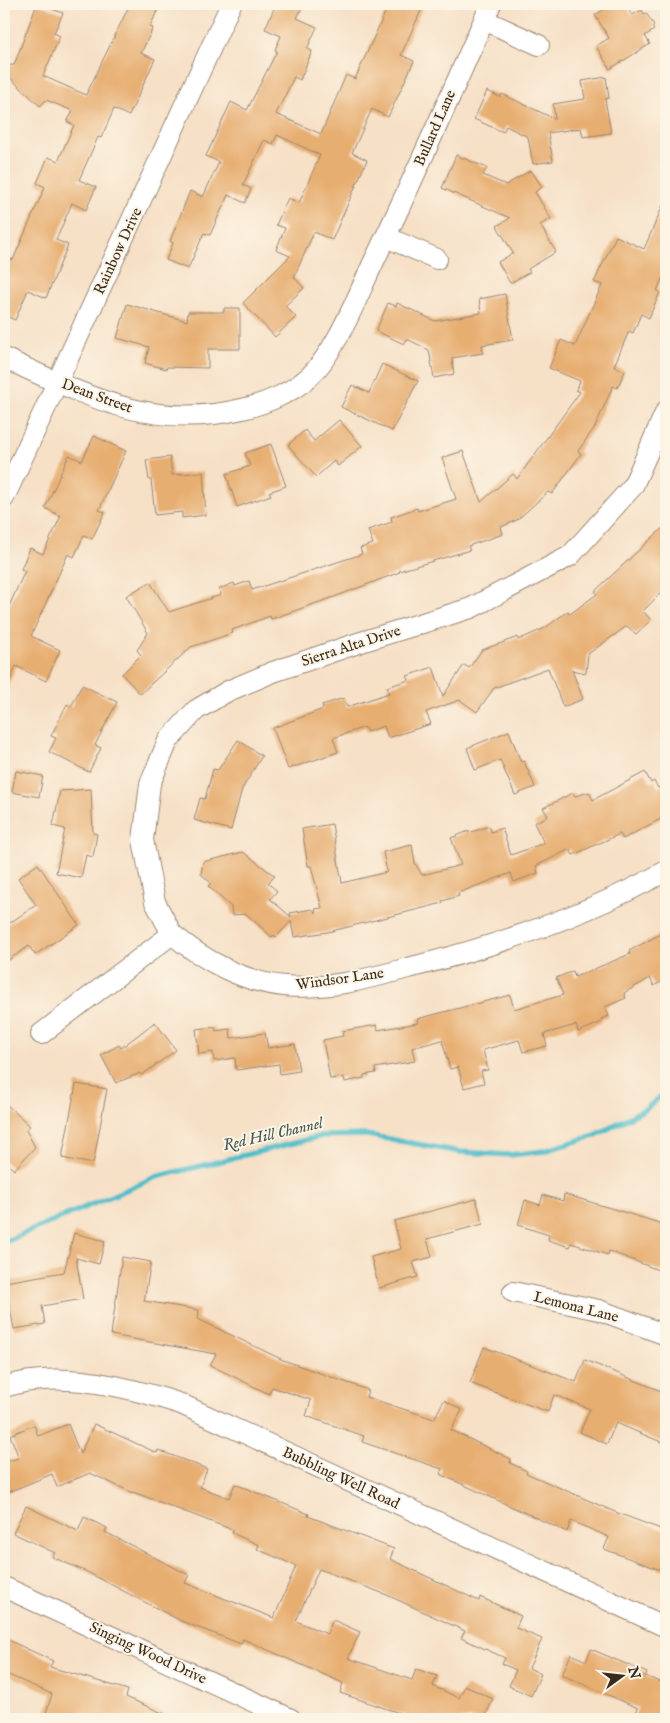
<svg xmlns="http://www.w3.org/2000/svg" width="670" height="1723" font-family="'IM FELL English',serif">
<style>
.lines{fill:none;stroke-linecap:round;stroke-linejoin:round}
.stream{stroke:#51beca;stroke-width:5.5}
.building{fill:#e7ae71}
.minor-casing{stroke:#988572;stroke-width:22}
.minor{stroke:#fff;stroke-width:20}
.labels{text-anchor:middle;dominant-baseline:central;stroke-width:4;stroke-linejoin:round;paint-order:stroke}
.street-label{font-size:15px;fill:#3b2a1e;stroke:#fcf5e5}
.water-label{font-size:16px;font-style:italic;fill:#425652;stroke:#fcf5e5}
</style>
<rect width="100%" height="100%" fill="#fcf5e5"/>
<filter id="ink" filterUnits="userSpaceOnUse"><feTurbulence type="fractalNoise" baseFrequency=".02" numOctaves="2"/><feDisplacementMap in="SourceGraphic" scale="10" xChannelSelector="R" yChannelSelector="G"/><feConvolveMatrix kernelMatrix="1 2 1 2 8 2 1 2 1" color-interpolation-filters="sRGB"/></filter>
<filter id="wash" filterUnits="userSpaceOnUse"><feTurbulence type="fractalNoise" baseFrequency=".0096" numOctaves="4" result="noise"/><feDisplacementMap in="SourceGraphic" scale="20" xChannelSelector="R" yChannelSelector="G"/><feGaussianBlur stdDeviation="1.12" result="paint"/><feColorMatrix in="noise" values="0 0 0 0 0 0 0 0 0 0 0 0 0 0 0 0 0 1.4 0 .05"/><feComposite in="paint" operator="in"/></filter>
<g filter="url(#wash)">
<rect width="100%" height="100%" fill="#f6e0c6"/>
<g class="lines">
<!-- stream -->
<path class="stream" d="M 4,1242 L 156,1177 L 322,1136 L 367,1135 L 460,1152 L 510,1155 L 544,1151 L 596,1135 L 647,1108 L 666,1092"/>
</g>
<g id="blocks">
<!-- building -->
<path class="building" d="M 37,4 L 63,13 L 54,33 L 60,36 L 43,76 L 86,95 L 130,4 L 160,4 L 150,27 L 153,28 L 141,53 L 155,59 L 129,116 L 114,109 L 101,138 L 98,137 L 79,180 L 96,187 L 86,210 L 72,203 L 56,240 L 68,245 L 46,298 L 28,290 L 15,320 L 4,315 L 4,256 L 13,260 L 45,187 L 37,183 L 48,157 L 58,161 L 74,125 L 67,122 L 73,111 L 46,100 L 40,106 L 4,72 L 4,66 L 14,65 Z
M 276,4 L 304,4 L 297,18 L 317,27 L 307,49 L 312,51 L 300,80 L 294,77 L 276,114 L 321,134 L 346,75 L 355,79 L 389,4 L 424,4 L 401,55 L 414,61 L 403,85 L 388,117 L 372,109 L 352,153 L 367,160 L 332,240 L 314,232 L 294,277 L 304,288 L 285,306 L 296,317 L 275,337 L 243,303 L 290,256 L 276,250 L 285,228 L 276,225 L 288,198 L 299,203 L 320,155 L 277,135 L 273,144 L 264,140 L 243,185 L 251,189 L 245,203 L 228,195 L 210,235 L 204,233 L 188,269 L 166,260 L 173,243 L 170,241 L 190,191 L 203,197 L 219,162 L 206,156 L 231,102 L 247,110 L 277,51 L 275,50 L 281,36 L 265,29 Z
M 613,4 L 625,4 L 632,15 L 642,10 L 644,14 L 646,13 L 654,25 L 652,27 L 654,30 L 645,36 L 650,44 L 610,69 L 596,46 L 609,38 L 595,15 Z
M 606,77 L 609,98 L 605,99 L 611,133 L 583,137 L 581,128 L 548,133 L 553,161 L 533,164 L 528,137 L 506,126 L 503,132 L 474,119 L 487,91 L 500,97 L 502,94 L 555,119 L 553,104 L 585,99 L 582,81 Z
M 456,155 L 487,168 L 483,175 L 506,185 L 531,170 L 542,187 L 535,192 L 551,219 L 540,225 L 556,252 L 528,269 L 530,272 L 510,283 L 498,262 L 513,253 L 497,226 L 510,218 L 442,188 Z
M 666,198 L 666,269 L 657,291 L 660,292 L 649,318 L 641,314 L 633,333 L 629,331 L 614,366 L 625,371 L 617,388 L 613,386 L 595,427 L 578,451 L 581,454 L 552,494 L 548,492 L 517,520 L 501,527 L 503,534 L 468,546 L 470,550 L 399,571 L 400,572 L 334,597 L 271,619 L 270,616 L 232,630 L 233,633 L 191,647 L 140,694 L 122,674 L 141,655 L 137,650 L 148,633 L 126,596 L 150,582 L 169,612 L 221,595 L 219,589 L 234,583 L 235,586 L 249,581 L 252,590 L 362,554 L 360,548 L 373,544 L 368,530 L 392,522 L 391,517 L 417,508 L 418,511 L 456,499 L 442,458 L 463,451 L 481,502 L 513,474 L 517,479 L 580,392 L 576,390 L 580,381 L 549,368 L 561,340 L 575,346 L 602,285 L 594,282 L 616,236 L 644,249 Z
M 505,294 L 513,340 L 482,345 L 483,353 L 452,358 L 454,374 L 434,378 L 429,350 L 407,339 L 404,344 L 376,331 L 388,303 L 396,306 L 397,303 L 435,321 L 481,313 L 479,299 Z
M 127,304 L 187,321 L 188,312 L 224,312 L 224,308 L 240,308 L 240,349 L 208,349 L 208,368 L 167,367 L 166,369 L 145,363 L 149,347 L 117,338 Z
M 382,364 L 418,381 L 392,431 L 341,407 L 352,385 L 369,393 Z
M 339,420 L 362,446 L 338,466 L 334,461 L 316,477 L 288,445 L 305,430 L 314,441 Z
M 94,436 L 126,451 L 99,510 L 105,512 L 92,539 L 84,535 L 74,557 L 68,554 L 31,636 L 60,650 L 46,681 L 16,666 L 4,694 L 4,617 L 25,571 L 21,569 L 30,548 L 43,554 L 61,516 L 45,508 L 69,455 L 82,461 Z
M 271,444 L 286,486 L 269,492 L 271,495 L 237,507 L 226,474 L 250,466 L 245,453 Z
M 170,457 L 172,475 L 203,472 L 206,515 L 182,518 L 182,512 L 155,515 L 151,480 L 149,480 L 146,460 Z
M 666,525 L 666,588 L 643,611 L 651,620 L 636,634 L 627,626 L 588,654 L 586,673 L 572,670 L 583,699 L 563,707 L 548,668 L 494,688 L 477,712 L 460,700 L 426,712 L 431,724 L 388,738 L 384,726 L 367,732 L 365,727 L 333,738 L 338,752 L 288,769 L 273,728 L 323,709 L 322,705 L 344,698 L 347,707 L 389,693 L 387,687 L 409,680 L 407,676 L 433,667 L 443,696 L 464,665 L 469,668 L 482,650 L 518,637 L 518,640 L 545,628 L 568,611 L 570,614 L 597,594 L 595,591 Z
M 82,685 L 117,702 L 95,745 L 101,748 L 89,772 L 49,752 L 56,738 L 51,736 L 67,704 L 71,707 Z
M 509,731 L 521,762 L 524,761 L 535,787 L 515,795 L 500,760 L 475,770 L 467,748 Z
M 238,740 L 262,756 L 242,789 L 231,830 L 194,820 L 200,798 L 205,799 L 213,769 L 218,770 Z
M 16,771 L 43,776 L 39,797 L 12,792 Z
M 645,772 L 651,783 L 654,781 L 658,788 L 666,783 L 666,816 L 623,839 L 620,834 L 573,855 L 570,849 L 536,866 L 538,873 L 514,882 L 511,873 L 458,893 L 459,896 L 442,901 L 443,903 L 328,932 L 294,937 L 291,921 L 276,937 L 274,935 L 272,937 L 246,914 L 232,915 L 231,907 L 208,886 L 211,883 L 201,874 L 203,862 L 243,852 L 275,876 L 268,883 L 277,891 L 270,899 L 291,917 L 290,913 L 312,909 L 316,913 L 315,909 L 322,908 L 311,866 L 308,866 L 302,829 L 332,824 L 342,883 L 387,872 L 383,852 L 412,845 L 415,863 L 422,875 L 461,865 L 451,838 L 469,831 L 469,833 L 489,826 L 491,832 L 502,828 L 511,855 L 544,843 L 534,823 L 548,816 L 543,808 L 573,793 L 575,796 L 589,792 L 593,800 Z
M 91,789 L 93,833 L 97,834 L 93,857 L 86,855 L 81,878 L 56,873 L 65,829 L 53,826 L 60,791 Z
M 38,864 L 79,925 L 35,955 L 29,946 L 4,963 L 4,927 L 36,905 L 18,878 Z
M 666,931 L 666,979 L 654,986 L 650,978 L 624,993 L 626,998 L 605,1007 L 609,1016 L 601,1019 L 602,1022 L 578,1032 L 576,1025 L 544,1034 L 547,1046 L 523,1052 L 519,1040 L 483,1050 L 488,1070 L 481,1071 L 484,1083 L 464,1088 L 458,1067 L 450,1069 L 442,1040 L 412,1048 L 415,1061 L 375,1068 L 376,1073 L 364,1075 L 364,1078 L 345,1082 L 344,1077 L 330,1079 L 323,1040 L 343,1036 L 342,1031 L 377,1025 L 378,1030 L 418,1023 L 417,1019 L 510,995 L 514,1009 L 563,995 L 556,978 L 573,971 L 575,977 L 630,954 L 629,951 Z
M 155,1022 L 176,1050 L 142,1075 L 140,1073 L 116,1083 L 101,1055 L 119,1045 L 121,1048 Z
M 215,1027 L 216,1031 L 230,1029 L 231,1038 L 265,1033 L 268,1048 L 295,1044 L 299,1071 L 280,1074 L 279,1064 L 236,1070 L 235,1058 L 214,1061 L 213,1052 L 199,1054 L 196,1029 Z
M 76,1084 L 107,1089 L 93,1164 L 62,1158 Z
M 4,1102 L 30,1126 L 26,1130 L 35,1147 L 14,1170 L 4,1160 Z
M 564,1194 L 666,1225 L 666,1273 L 609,1251 L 608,1255 L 571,1243 L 570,1247 L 548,1240 L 549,1235 L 518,1225 L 525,1200 L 540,1205 L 543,1195 L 563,1201 Z
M 476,1199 L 483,1224 L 427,1239 L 432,1257 L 413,1262 L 418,1277 L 379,1288 L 371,1257 L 401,1249 L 394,1221 Z
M 74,1233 L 105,1241 L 99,1264 L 76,1258 L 83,1299 L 42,1306 L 45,1324 L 14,1329 L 5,1282 L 64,1272 Z
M 122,1257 L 151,1262 L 144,1301 L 199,1310 L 198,1319 L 283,1360 L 368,1390 L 366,1397 L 434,1419 L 444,1400 L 462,1410 L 451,1430 L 511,1459 L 510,1463 L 527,1471 L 526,1473 L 615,1512 L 666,1531 L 666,1572 L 604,1549 L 609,1537 L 571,1521 L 567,1532 L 440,1474 L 442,1469 L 362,1442 L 364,1436 L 306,1416 L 311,1400 L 272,1387 L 269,1394 L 210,1365 L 216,1354 L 111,1335 Z
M 484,1347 L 576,1382 L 585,1360 L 666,1393 L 666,1444 L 616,1423 L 607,1444 L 580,1432 L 590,1409 L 554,1395 L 548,1412 L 470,1383 Z
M 68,1424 L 80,1454 L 94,1424 L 157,1453 L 158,1450 L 207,1469 L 200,1487 L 229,1498 L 235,1484 L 309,1514 L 308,1516 L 394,1549 L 390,1559 L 479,1601 L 480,1597 L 521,1616 L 516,1628 L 542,1639 L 529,1668 L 541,1674 L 531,1696 L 509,1686 L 516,1670 L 502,1664 L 505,1658 L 461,1638 L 465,1631 L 387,1595 L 319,1569 L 296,1621 L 327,1634 L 333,1620 L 360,1632 L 348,1658 L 412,1680 L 416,1669 L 437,1676 L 433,1686 L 459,1698 L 465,1686 L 493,1699 L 484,1719 L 417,1719 L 340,1693 L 343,1683 L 243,1639 L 241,1644 L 181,1621 L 87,1572 L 52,1557 L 55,1553 L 13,1533 L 26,1506 L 78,1531 L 84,1517 L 107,1528 L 105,1532 L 189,1575 L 185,1583 L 274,1618 L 296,1566 L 257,1549 L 259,1545 L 232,1533 L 233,1530 L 133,1492 L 133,1493 L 90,1473 L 57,1487 L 52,1474 L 4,1494 L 4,1462 L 19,1458 L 10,1435 L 34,1425 L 38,1436 Z
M 4,1638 L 53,1661 L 50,1667 L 128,1690 L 126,1697 L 176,1719 L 56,1719 L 45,1716 L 52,1694 L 4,1673 Z
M 591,1649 L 647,1673 L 645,1676 L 666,1684 L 666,1719 L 633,1719 L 638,1708 L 562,1675 L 571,1654 L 586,1661 Z"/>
</g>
</g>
<g filter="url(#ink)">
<use href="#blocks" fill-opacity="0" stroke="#988572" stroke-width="1"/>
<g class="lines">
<!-- minor casing -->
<g class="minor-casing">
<path id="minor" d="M 484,20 L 539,45
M 386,237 L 437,259
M 4,358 C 85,395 150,431 242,409 C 265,404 291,393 309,377 C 338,350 359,291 377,255 C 417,172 454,88 491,4
M 4,498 L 231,4
M 172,934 L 155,902 L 143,840 L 150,784 L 168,741 L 196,710 L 228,691 L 273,672 L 361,642 L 471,608 L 570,556 L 633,486 L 666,411
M 41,1034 L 172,934 C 203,960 243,982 284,986 C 325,990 368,979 408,968 C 497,946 585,916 666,871
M 513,1292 L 599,1310 L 666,1335
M 4,1387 C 57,1369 130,1387 181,1404 L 666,1627
M 4,1587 L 291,1719"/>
</g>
<!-- minor -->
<use href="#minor" class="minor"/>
</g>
</g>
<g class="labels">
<!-- street labels -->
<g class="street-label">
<text transform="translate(435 128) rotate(-66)">Bullard Lane</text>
<text transform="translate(118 251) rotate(-65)">Rainbow Drive</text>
<text transform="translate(97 396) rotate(20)">Dean Street</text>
<text transform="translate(351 646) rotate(-18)">Sierra Alta Drive</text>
<text transform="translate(340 979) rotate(-8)">Windsor Lane</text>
<text transform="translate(576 1307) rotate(14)">Lemona Lane</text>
<text transform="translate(341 1478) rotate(25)">Bubbling Well Road</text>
<text transform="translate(148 1653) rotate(25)">Singing Wood Drive</text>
</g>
<!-- water labels -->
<g class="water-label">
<text transform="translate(273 1135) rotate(-13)">Red Hill Channel</text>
</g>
</g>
<!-- margin -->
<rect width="670" height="1723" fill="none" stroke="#fcf5e5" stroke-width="20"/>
<!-- north arrow -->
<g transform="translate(622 1676) rotate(75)" stroke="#fcf5e5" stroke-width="4" paint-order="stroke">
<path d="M0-4L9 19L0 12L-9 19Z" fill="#3b2a1e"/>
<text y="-8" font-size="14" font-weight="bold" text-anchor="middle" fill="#3b2a1e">N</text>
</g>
</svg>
